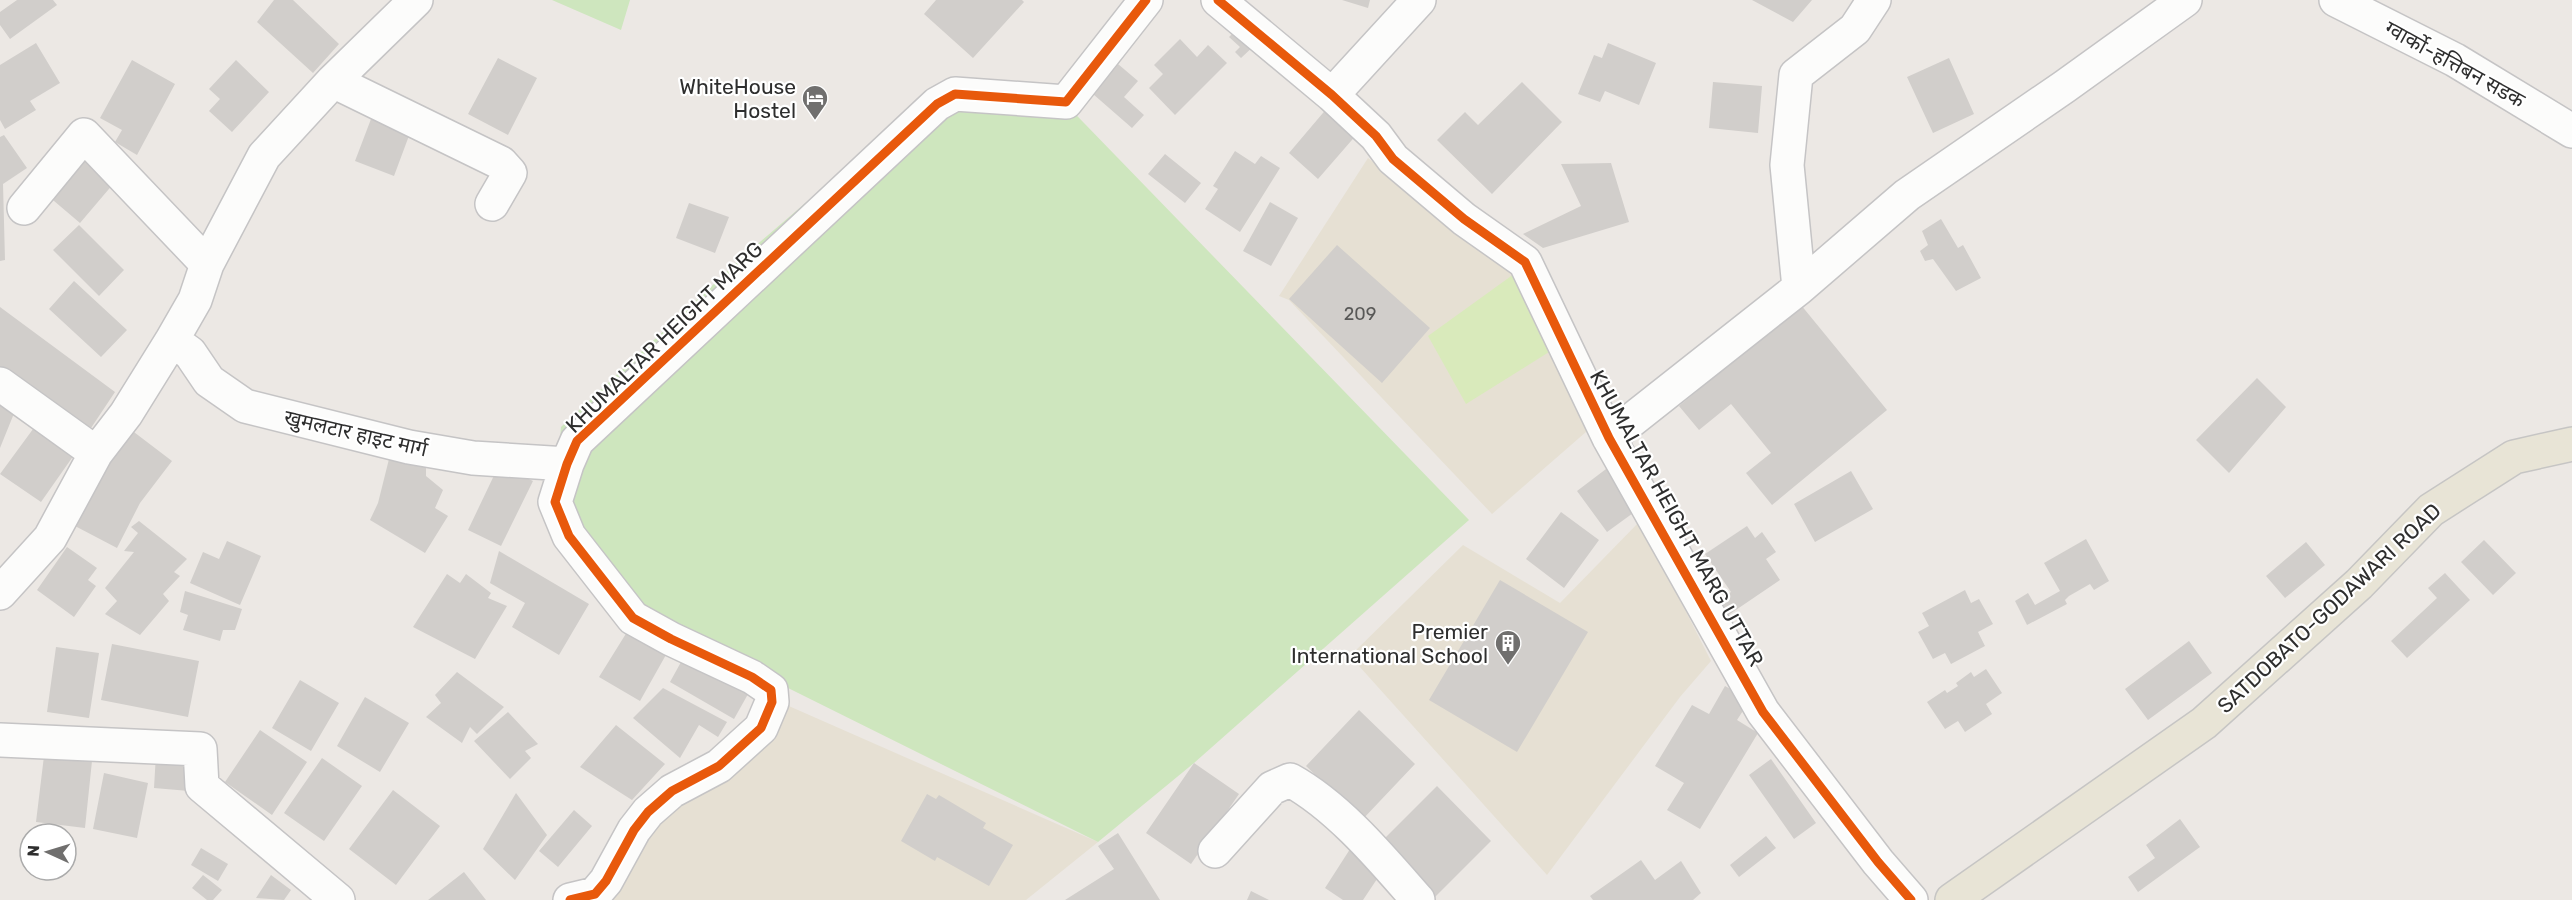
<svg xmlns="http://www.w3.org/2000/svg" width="2572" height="900" font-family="Rubik,'Noto Sans Devanagari',sans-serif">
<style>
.education{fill:#e6e0d3}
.green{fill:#cee6be}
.pitch{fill:#d9eabb}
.building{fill:#d1cecb}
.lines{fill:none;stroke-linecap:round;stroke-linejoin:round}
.street-casing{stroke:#c5c4c5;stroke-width:36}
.secondary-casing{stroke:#c5c4c5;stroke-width:36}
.primary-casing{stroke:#c6c5c4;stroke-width:36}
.street{stroke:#fcfcfb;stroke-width:33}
.secondary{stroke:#fcfcfb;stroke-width:33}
.primary{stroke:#e8e4d6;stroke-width:33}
.cycleway-casing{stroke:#fff;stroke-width:13}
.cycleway{stroke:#e8590c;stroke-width:9}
.labels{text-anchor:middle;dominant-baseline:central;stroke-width:4.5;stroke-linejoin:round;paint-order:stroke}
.number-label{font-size:18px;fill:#585857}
.street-label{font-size:21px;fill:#2e2e2e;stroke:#fff}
.poi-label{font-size:21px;fill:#2e2e2e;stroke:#fff;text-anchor:end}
</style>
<rect width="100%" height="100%" fill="#ece8e4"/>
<!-- education -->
<path class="education" d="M 1368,158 L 1514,274 L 1594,425 L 1492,514 L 1289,300 L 1279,296 Z
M 1640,521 L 1711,661 L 1680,697 L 1547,875 L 1350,656 L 1463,545 L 1560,603 Z
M 782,703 L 1098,842 L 1026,900 L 601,900 L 654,818 Z"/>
<!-- green -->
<path class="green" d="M 552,0 L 630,0 L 621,30 Z
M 944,84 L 1052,90 L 1469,520 L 1194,763 L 1098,842 L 782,685 L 640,622 L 555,502 L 561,427 L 747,253 Z"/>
<!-- pitch -->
<path class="pitch" d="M 1514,274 L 1557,347 L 1466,404 L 1428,336 Z"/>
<!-- building -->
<path class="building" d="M 17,0 L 53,0 L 57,5 L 10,39 L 0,25 L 0,12 Z
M 274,0 L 293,0 L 339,44 L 313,73 L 257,22 Z
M 936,0 L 1022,0 L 1024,2 L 973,58 L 924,14 Z
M 1342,0 L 1370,0 L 1368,8 Z
M 1752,0 L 1812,0 L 1793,22 Z
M 1239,27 L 1256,44 L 1241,58 L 1235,52 L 1240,47 L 1229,37 Z
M 1180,39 L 1197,57 L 1208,45 L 1227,63 L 1175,115 L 1149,88 L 1163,74 L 1154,65 Z
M 36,43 L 60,83 L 30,101 L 36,110 L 5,129 L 0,120 L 0,65 Z
M 1608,43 L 1656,63 L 1639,105 L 1605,91 L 1600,102 L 1578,94 L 1594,55 L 1602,58 Z
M 498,58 L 537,78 L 508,135 L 468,114 Z
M 1949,58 L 1974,114 L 1933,133 L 1907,77 Z
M 132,60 L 175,84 L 137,155 L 115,142 L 122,130 L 100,118 Z
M 236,60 L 269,92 L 232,132 L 209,111 L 220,99 L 209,89 Z
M 1118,64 L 1138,81 L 1124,97 L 1144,115 L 1132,128 L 1093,94 Z
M 1522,82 L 1562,122 L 1492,194 L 1437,140 L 1465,112 L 1478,125 Z
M 1713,82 L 1762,86 L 1758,133 L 1709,128 Z
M 1328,107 L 1358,133 L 1318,179 L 1289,153 Z
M 371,119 L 410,133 L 394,176 L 355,161 Z
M 4,135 L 27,168 L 3,184 L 5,260 L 0,261 L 0,137 Z
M 1235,151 L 1255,164 L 1261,156 L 1280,168 L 1240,232 L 1205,209 L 1218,189 L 1213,186 Z
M 1165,154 L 1201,183 L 1185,203 L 1148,174 Z
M 82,155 L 114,183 L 80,223 L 47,195 Z
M 1611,163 L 1629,222 L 1543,248 L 1523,234 L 1581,206 L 1561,164 Z
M 1270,202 L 1298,218 L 1271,266 L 1243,251 Z
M 689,203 L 729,217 L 715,253 L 676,238 Z
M 1941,219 L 1958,248 L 1963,245 L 1981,278 L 1956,291 L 1933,259 L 1925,261 L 1920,251 L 1928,245 L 1922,231 Z
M 79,225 L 124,270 L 99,296 L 53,250 Z
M 1337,245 L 1430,328 L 1382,383 L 1289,299 Z
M 74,281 L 127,330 L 101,357 L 49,309 Z
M 1801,305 L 1887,410 L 1772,505 L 1746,473 L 1771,453 L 1731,404 L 1699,430 L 1679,406 Z
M 0,307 L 115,392 L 85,437 L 0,378 Z
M 2257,378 L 2286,407 L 2229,473 L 2196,440 Z
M 0,399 L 17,406 L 0,448 Z
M 36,425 L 74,455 L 41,502 L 0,474 Z
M 126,426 L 172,461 L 140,503 L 117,548 L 75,526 Z
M 390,455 L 426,467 L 426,476 L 443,490 L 435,508 L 448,516 L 425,553 L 370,520 L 378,503 Z
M 499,465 L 533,481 L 501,546 L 468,530 Z
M 1610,466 L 1640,508 L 1607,532 L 1577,491 Z
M 1851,471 L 1873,509 L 1815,542 L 1794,504 Z
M 1561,512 L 1599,540 L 1564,588 L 1526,559 Z
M 139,521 L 187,559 L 174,572 L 180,576 L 163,594 L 169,601 L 140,635 L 105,614 L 117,601 L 105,588 L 134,552 L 124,551 L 138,533 L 131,527 Z
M 1747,526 L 1755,538 L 1762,532 L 1776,552 L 1766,559 L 1780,580 L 1724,618 L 1714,603 L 1731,592 L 1705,554 Z
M 2086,539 L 2109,581 L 2094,590 L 2090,584 L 2069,596 L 2065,600 L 2067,604 L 2027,625 L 2015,601 L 2028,593 L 2035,605 L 2060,591 L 2044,563 Z
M 2484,540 L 2516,573 L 2493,595 L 2461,562 Z
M 227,541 L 261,556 L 240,605 L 190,583 L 203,552 L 219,559 Z
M 2306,542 L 2325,565 L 2285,598 L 2266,576 Z
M 67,547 L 97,568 L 88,580 L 96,586 L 74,617 L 37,590 Z
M 499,551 L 589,604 L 559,655 L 512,627 L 525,603 L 490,583 Z
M 2445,573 L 2470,600 L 2407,658 L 2391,641 L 2437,598 L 2428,588 Z
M 447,574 L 460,583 L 466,574 L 491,593 L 488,598 L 507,606 L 475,659 L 413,627 Z
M 1500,580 L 1588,632 L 1517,752 L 1429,700 Z
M 1965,590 L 1971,603 L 1979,599 L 1993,624 L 1978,632 L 1985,646 L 1951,664 L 1945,653 L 1933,659 L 1918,632 L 1929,626 L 1922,613 Z
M 185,591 L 242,609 L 235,630 L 223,630 L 220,641 L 183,630 L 188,615 L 180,612 Z
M 627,632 L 667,653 L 640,701 L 599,677 Z
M 2189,641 L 2212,673 L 2148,720 L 2125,689 Z
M 112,644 L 199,661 L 188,717 L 101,700 Z
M 56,647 L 99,653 L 89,718 L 47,712 Z
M 686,653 L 752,687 L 734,719 L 670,682 Z
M 1986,669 L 2002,693 L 1986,704 L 1992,714 L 1965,732 L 1958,721 L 1945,729 L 1927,702 L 1945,690 L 1947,693 L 1958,686 L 1956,683 L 1971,672 L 1974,677 Z
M 457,672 L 504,707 L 477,734 L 470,727 L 462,743 L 426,717 L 441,703 L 435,695 Z
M 300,680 L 339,703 L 311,751 L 272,728 Z
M 1725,686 L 1750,700 L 1737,720 L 1758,733 L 1700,829 L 1667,810 L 1684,783 L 1655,766 L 1692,705 L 1709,714 Z
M 663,688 L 727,722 L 718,737 L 699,725 L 680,758 L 633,718 Z
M 365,697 L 409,723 L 380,772 L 337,746 Z
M 1359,710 L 1415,764 L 1362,820 L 1306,766 Z
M 508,712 L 538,744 L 525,751 L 531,758 L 510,779 L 474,741 Z
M 616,725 L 665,764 L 632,800 L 580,767 Z
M 260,730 L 307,762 L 272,815 L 225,782 Z
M 156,754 L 191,756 L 189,791 L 154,788 Z
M 44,756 L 92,761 L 85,828 L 36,822 Z
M 322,758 L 362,786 L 324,841 L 284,813 Z
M 1771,759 L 1816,823 L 1794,839 L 1749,775 Z
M 1194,763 L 1239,794 L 1191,864 L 1146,833 Z
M 104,773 L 148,783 L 137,838 L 93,829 Z
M 1437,786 L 1491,841 L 1432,900 L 1377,846 Z
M 393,790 L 440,826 L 396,885 L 349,849 Z
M 516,793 L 547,835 L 515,880 L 483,849 Z
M 927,794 L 936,799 L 939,795 L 986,823 L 983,828 L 1013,845 L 989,886 L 937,857 L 935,861 L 901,841 Z
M 574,810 L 592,826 L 558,867 L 539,851 Z
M 2180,819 L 2200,847 L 2138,892 L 2128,877 L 2155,858 L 2146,845 Z
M 1118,833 L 1160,900 L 1065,900 L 1114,869 L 1098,846 Z
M 1766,836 L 1776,848 L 1739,877 L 1730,865 Z
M 1352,846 L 1385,867 L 1363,900 L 1343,900 L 1325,888 Z
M 201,848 L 228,864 L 218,881 L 191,865 Z
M 1641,860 L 1655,880 L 1681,861 L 1701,893 L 1693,900 L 1593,900 L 1590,896 Z
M 464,872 L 486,900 L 428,900 Z
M 203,875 L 222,890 L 213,900 L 207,900 L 192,888 Z
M 271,875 L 291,890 L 284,900 L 256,898 Z
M 1251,891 L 1269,900 L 1247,900 Z"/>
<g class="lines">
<!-- street casing -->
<g class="street-casing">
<path id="street" d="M 1218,0 L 1332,95 L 1376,136 L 1393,159 L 1464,219 L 1525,262 L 1609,438 L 1763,712 L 1878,862 L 1911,900
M 333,81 L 501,163 L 510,173 L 492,204
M 1332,95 L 1419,0
M 24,208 L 84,135 L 207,264
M 1799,288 L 1787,165 L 1796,75 L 1855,29 L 1874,0
M 172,340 L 190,353 L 209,381 L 245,406 L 409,447 L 473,458 L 567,464
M 0,384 L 96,453
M 1609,438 L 1799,288 L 1907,195 L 2064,87 L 2185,0
M 0,593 L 50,538 L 96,453 L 126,414 L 172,340 L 195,300 L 207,264 L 264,156 L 333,81 L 416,0
M 0,740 L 200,749 L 202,786 L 338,900
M 1215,851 L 1272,788 L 1290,780 C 1339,807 1382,859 1418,900
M 570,900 L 595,894 L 606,881 L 634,830 L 648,812 L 672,791 L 719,766 L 761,728 L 772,702 L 771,690 L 752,677 L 671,639 L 633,618 L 569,536 L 555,502 L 567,464 L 577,441 L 937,104 L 955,94 L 1066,102 L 1146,0"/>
</g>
<!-- secondary casing -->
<g class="secondary-casing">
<path id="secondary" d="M 2336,0 L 2455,60 L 2572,131"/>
</g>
<!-- primary casing -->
<g class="primary-casing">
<path id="primary" d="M 1952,900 L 2204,723 L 2359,584 L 2431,510 L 2514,457 L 2572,444"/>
</g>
<!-- street -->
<use href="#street" class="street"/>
<!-- secondary -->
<use href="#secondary" class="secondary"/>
<!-- primary -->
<use href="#primary" class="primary"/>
<!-- cycleway casing -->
<g class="cycleway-casing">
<path id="cycleway" d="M 1218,0 L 1332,95 L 1376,136 L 1393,159 L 1464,219 L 1525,262 L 1609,438 L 1763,712 L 1878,862 L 1911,900
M 570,900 L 595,894 L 606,881 L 634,830 L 648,812 L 672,791 L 719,766 L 761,728 L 772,702 L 771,690 L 752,677 L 671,639 L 633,618 L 569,536 L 555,502 L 567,464 L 577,441 L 937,104 L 955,94 L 1066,102 L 1146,0"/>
</g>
<!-- cycleway -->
<use href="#cycleway" class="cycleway"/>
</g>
<!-- icons -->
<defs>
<g id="hotel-pin" transform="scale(1.35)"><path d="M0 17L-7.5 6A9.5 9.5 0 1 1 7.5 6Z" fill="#706f6e" stroke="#fff"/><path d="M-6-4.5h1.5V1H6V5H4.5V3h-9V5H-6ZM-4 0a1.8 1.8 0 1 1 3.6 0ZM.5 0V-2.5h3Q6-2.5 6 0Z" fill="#fff"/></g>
<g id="building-pin" transform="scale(1.35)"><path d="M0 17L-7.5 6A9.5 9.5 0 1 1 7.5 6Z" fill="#706f6e" stroke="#fff"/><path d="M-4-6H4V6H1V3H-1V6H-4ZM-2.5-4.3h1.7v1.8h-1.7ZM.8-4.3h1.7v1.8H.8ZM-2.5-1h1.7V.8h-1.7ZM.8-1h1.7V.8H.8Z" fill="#fff"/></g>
</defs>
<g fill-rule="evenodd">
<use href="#hotel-pin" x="815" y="98"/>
<use href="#building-pin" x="1508" y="643"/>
</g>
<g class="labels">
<!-- number labels -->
<g class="number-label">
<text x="1360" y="314">209</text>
</g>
<!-- street labels -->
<g class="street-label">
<text transform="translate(2455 64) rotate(29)">ग्वार्को-हत्तिबन सडक</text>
<text transform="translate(664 337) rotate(-44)">KHUMALTAR HEIGHT MARG</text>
<text transform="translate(356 433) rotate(13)">खुमलटार हाइट मार्ग</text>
<text transform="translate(1677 518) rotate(61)">KHUMALTAR HEIGHT MARG UTTAR</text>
<text transform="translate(2329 608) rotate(-43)">SATDOBATO-GODAWARI ROAD</text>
</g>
<!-- poi labels -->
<g class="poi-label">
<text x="796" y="86">WhiteHouse<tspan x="796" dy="24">Hostel</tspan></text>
<text x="1488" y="631">Premier<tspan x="1488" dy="24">International School</tspan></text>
</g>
</g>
<!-- north arrow -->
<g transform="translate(48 852) rotate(274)"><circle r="28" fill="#ffffff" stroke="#ababab" stroke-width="1.5"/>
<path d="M0-4.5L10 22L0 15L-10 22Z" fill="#706f6e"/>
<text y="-9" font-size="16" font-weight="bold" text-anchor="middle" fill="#2e2e2e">N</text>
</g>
</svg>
